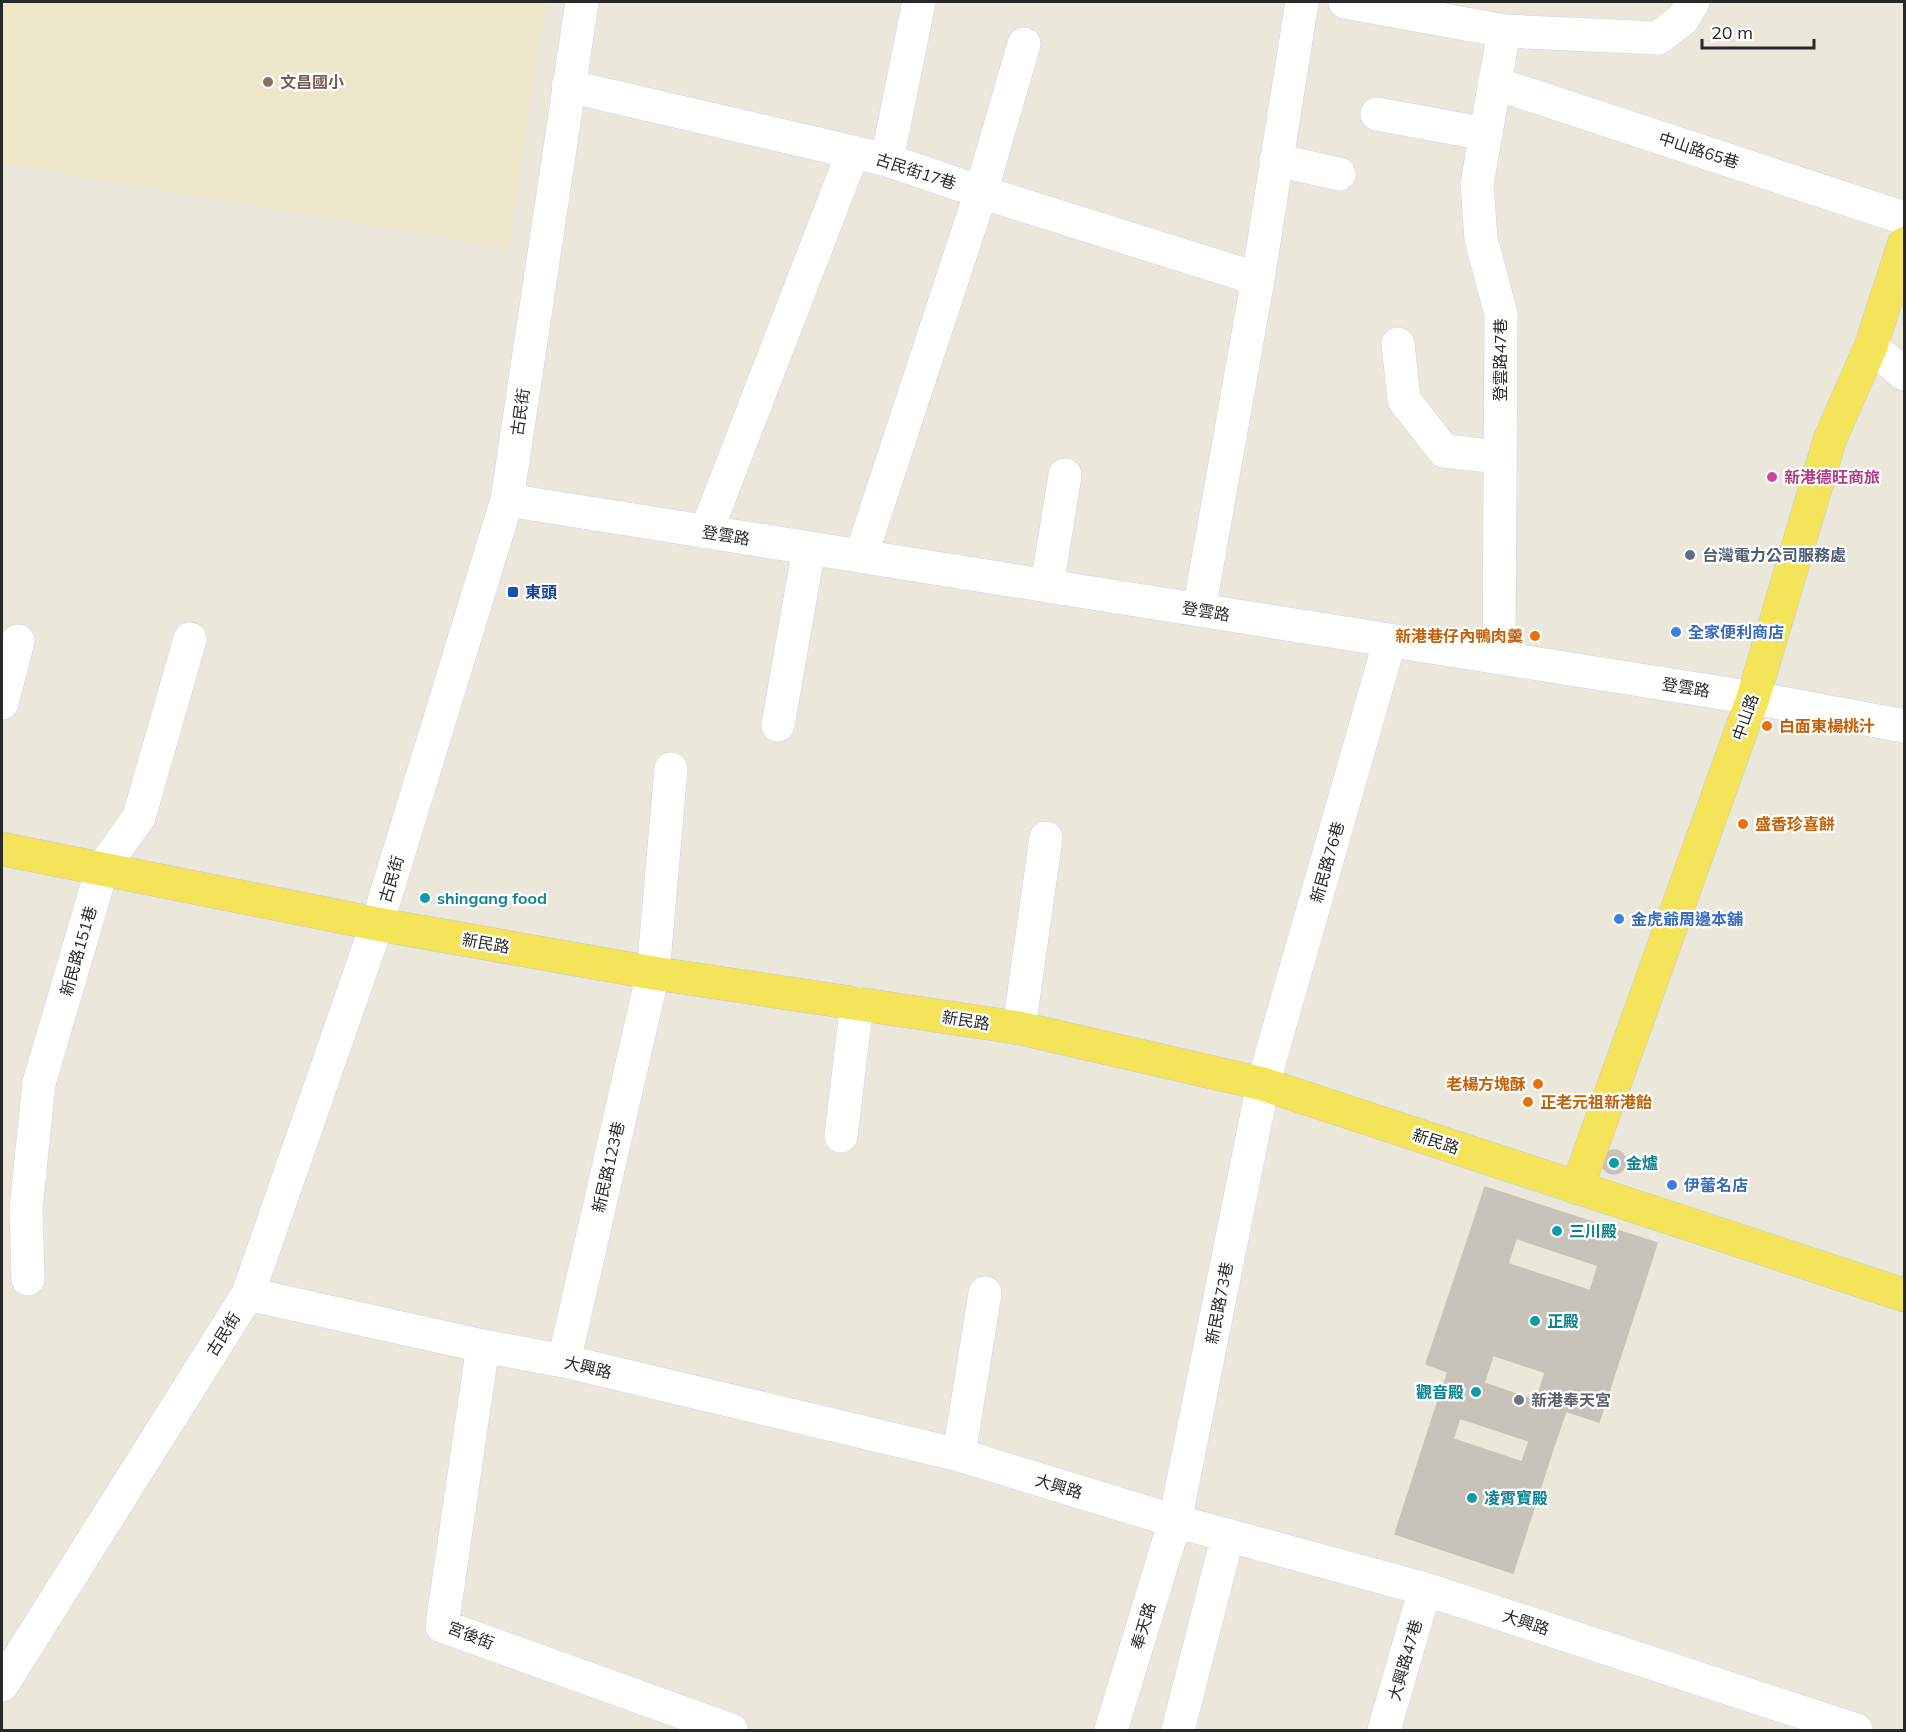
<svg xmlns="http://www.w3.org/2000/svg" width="1906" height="1732" font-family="Mulish,'Noto Sans TC',sans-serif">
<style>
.education{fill:#eee7ca}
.building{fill:#c7c3ba;stroke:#c7c3b4;stroke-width:1.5}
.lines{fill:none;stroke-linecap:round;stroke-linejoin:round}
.minor-casing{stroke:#d0d1e3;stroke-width:34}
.major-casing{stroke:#c7c7c7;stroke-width:34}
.minor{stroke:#fff;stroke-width:33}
.major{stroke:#f3e459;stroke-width:33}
.education-dot{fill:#8d6e63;stroke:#fff;stroke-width:2}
.hotel-dot{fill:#d1479c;stroke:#fff;stroke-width:2}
.service-dot{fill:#5c6f8a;stroke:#fff;stroke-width:2}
.transit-dot{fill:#1a4fb4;stroke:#fff;stroke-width:2}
.shop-dot{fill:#3f7fe0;stroke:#fff;stroke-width:2}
.food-dot{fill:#e8710a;stroke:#fff;stroke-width:2}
.culture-dot{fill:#0f9aa8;stroke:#fff;stroke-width:2}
.worship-dot{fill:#6b7280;stroke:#fff;stroke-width:2}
.labels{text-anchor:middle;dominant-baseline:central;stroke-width:4.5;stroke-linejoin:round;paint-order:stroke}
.education-label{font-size:16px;font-weight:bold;fill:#785e54;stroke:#fff;text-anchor:start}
.street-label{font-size:16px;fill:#292929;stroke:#fff}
.hotel-label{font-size:16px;font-weight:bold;fill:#b23c85;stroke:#fff;text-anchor:start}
.service-label{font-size:16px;font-weight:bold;fill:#4e5e75;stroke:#fff;text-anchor:start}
.transit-label{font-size:16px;font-weight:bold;fill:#164399;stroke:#fff;text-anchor:start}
.shop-label{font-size:16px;font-weight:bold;fill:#366cbe;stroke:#fff;text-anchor:start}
.food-label{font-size:16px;font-weight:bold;fill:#c56008;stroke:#fff;text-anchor:start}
.culture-label{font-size:16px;font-weight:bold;fill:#0d838f;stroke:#fff;text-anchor:start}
.worship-label{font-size:16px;font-weight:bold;fill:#5b616d;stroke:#fff;text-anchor:start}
</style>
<rect width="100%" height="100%" fill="#ece7db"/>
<!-- education -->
<path class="education" d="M 2,2 L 546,2 L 508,248 L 2,163 Z"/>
<!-- building -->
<path class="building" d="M1602 1162a12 12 0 1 1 24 0a12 12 0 1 1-24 0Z
M 1485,1187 L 1657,1243 L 1645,1281 L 1473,1224 Z
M 1473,1224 L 1516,1239 L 1470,1380 L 1426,1364 Z
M 1509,1264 L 1591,1291 L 1562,1378 L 1480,1351 Z
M 1598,1266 L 1645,1281 L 1599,1422 L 1553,1407 Z
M 1480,1351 L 1493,1356 L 1484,1383 L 1536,1401 L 1545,1373 L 1562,1378 L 1553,1407 L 1566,1411 L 1553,1449 L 1435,1410 L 1448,1372 L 1470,1380 Z
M 1435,1410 L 1460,1418 L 1453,1439 L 1522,1462 L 1529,1441 L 1553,1449 L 1513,1573 L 1395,1534 Z"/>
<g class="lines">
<!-- minor casing -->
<g class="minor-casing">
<path id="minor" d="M 1345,2 L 1504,31 L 1658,38 L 1683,19 L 1693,2
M 1494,83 L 1904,218
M 568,86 L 887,160 L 981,192 L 1258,279
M 1377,114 L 1486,134
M 887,160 L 919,2
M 1276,160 L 1339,174
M 1398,344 L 1404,400 L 1444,451 L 1500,457
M 1871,346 L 1904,374
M 507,500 L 1753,698 L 1904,726
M 706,532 L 853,152
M 861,556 L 981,192 L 1024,44
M 1047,586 L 1065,475
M 1199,610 L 1258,279 L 1302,2
M 1499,658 L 1501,314 L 1481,239 L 1477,184 L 1504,31
M 2,703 L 18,641
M 778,725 L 809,548
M 1019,1028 L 1046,838
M 841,1136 L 857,1003
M 28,1279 L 26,1208 L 39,1083 L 102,869 L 139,817 L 190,639
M 248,1294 L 483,1346 L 564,1361 L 959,1455 L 1175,1521 L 1425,1589 L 1856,1730
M 483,1346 L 442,1626 L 731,1730
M 564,1361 L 653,973 L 671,769
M 959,1455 L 985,1293
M 2,1685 L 248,1294 L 377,924 L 507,500 L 582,2
M 1111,1730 L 1175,1521 L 1263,1084 L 1390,640
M 1178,1730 L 1228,1535
M 1384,1730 L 1425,1589"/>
</g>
<!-- major casing -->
<g class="major-casing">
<path id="major" d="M 2,849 L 377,924 L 653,973 L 1019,1028 L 1263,1084 L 1904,1295
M 1577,1188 L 1753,698 L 1830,439 L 1871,346 L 1904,244"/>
</g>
<!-- minor -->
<use href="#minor" class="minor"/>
<!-- major -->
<use href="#major" class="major"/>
</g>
<!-- markers -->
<circle class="education-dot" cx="268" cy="82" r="6"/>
<circle class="hotel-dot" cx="1772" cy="477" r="6"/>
<circle class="service-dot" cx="1690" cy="555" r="6"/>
<rect class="transit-dot" x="507" y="586" width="12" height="12" rx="3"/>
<g class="shop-dot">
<circle cx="1676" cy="632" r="6"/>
<circle cx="1619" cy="919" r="6"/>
<circle cx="1672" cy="1185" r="6"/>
</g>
<g class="food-dot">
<circle cx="1535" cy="636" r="6"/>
<circle cx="1767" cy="726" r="6"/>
<circle cx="1743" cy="824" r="6"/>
<circle cx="1538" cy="1084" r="6"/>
<circle cx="1528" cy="1102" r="6"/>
</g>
<g class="culture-dot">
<circle cx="425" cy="898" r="6"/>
<circle cx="1614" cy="1163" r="6"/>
<circle cx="1557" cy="1231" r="6"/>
<circle cx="1535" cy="1321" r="6"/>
<circle cx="1476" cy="1392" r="6"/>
<circle cx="1472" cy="1498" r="6"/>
</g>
<circle class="worship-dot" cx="1519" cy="1400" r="6"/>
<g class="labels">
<!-- education labels -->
<g class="education-label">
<text x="280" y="82">文昌國小</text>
</g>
<!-- street labels -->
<g class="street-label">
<text transform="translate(1699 150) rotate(18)">中山路65巷</text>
<text transform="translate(916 171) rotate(18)">古民街17巷</text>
<text transform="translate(1500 360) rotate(-90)">登雲路47巷</text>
<text transform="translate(520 412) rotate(-82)">古民街</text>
<text transform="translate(726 535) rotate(9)">登雲路</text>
<text transform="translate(1206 611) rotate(9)">登雲路</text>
<text transform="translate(1686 687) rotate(9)">登雲路</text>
<text transform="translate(1745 717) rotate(-71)">中山路</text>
<text transform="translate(1327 862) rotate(-74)">新民路76巷</text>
<text transform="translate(391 879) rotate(-73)">古民街</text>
<text transform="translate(486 943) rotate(10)">新民路</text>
<text transform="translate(78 951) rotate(-74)">新民路151巷</text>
<text transform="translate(966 1020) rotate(9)">新民路</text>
<text transform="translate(1436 1141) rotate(18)">新民路</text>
<text transform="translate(608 1167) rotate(-77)">新民路123巷</text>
<text transform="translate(1219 1303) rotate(-79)">新民路73巷</text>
<text transform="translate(223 1334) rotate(-58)">古民街</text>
<text transform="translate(588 1367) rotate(13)">大興路</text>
<text transform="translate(1059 1486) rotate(17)">大興路</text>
<text transform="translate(1526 1622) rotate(18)">大興路</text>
<text transform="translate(1143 1626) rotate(-73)">奉天路</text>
<text transform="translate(471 1635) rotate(21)">宮後街</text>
<text transform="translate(1405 1660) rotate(-74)">大興路47巷</text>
</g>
<!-- hotel labels -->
<g class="hotel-label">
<text x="1784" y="477">新港德旺商旅</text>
</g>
<!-- service labels -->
<g class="service-label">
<text x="1702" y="555">台灣電力公司服務處</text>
</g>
<!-- transit labels -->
<g class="transit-label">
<text x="525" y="592">東頭</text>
</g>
<!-- shop labels -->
<g class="shop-label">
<text x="1688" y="632">全家便利商店</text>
<text x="1631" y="919">金虎爺周邊本舖</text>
<text x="1684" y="1185">伊蕾名店</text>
</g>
<!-- food labels -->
<g class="food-label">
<text x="1523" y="636" text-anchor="end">新港巷仔內鴨肉羹</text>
<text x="1779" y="726">白面東楊桃汁</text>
<text x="1755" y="824">盛香珍喜餅</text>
<text x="1526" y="1084" text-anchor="end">老楊方塊酥</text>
<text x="1540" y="1102">正老元祖新港飴</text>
</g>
<!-- culture labels -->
<g class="culture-label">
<text x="437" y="898">shingang food</text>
<text x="1626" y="1163">金爐</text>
<text x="1569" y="1231">三川殿</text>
<text x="1547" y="1321">正殿</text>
<text x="1464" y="1392" text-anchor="end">觀音殿</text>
<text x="1484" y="1498">凌霄寶殿</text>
</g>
<!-- worship labels -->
<g class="worship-label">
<text x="1531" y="1400">新港奉天宮</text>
</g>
</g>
<!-- border -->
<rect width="1906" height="1732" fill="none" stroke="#292929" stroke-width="6"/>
<!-- scale -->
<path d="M1702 39v9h112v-9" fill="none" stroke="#292929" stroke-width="3"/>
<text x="1711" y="39" font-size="18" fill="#292929" stroke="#ffffff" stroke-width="4.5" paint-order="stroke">20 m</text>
</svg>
